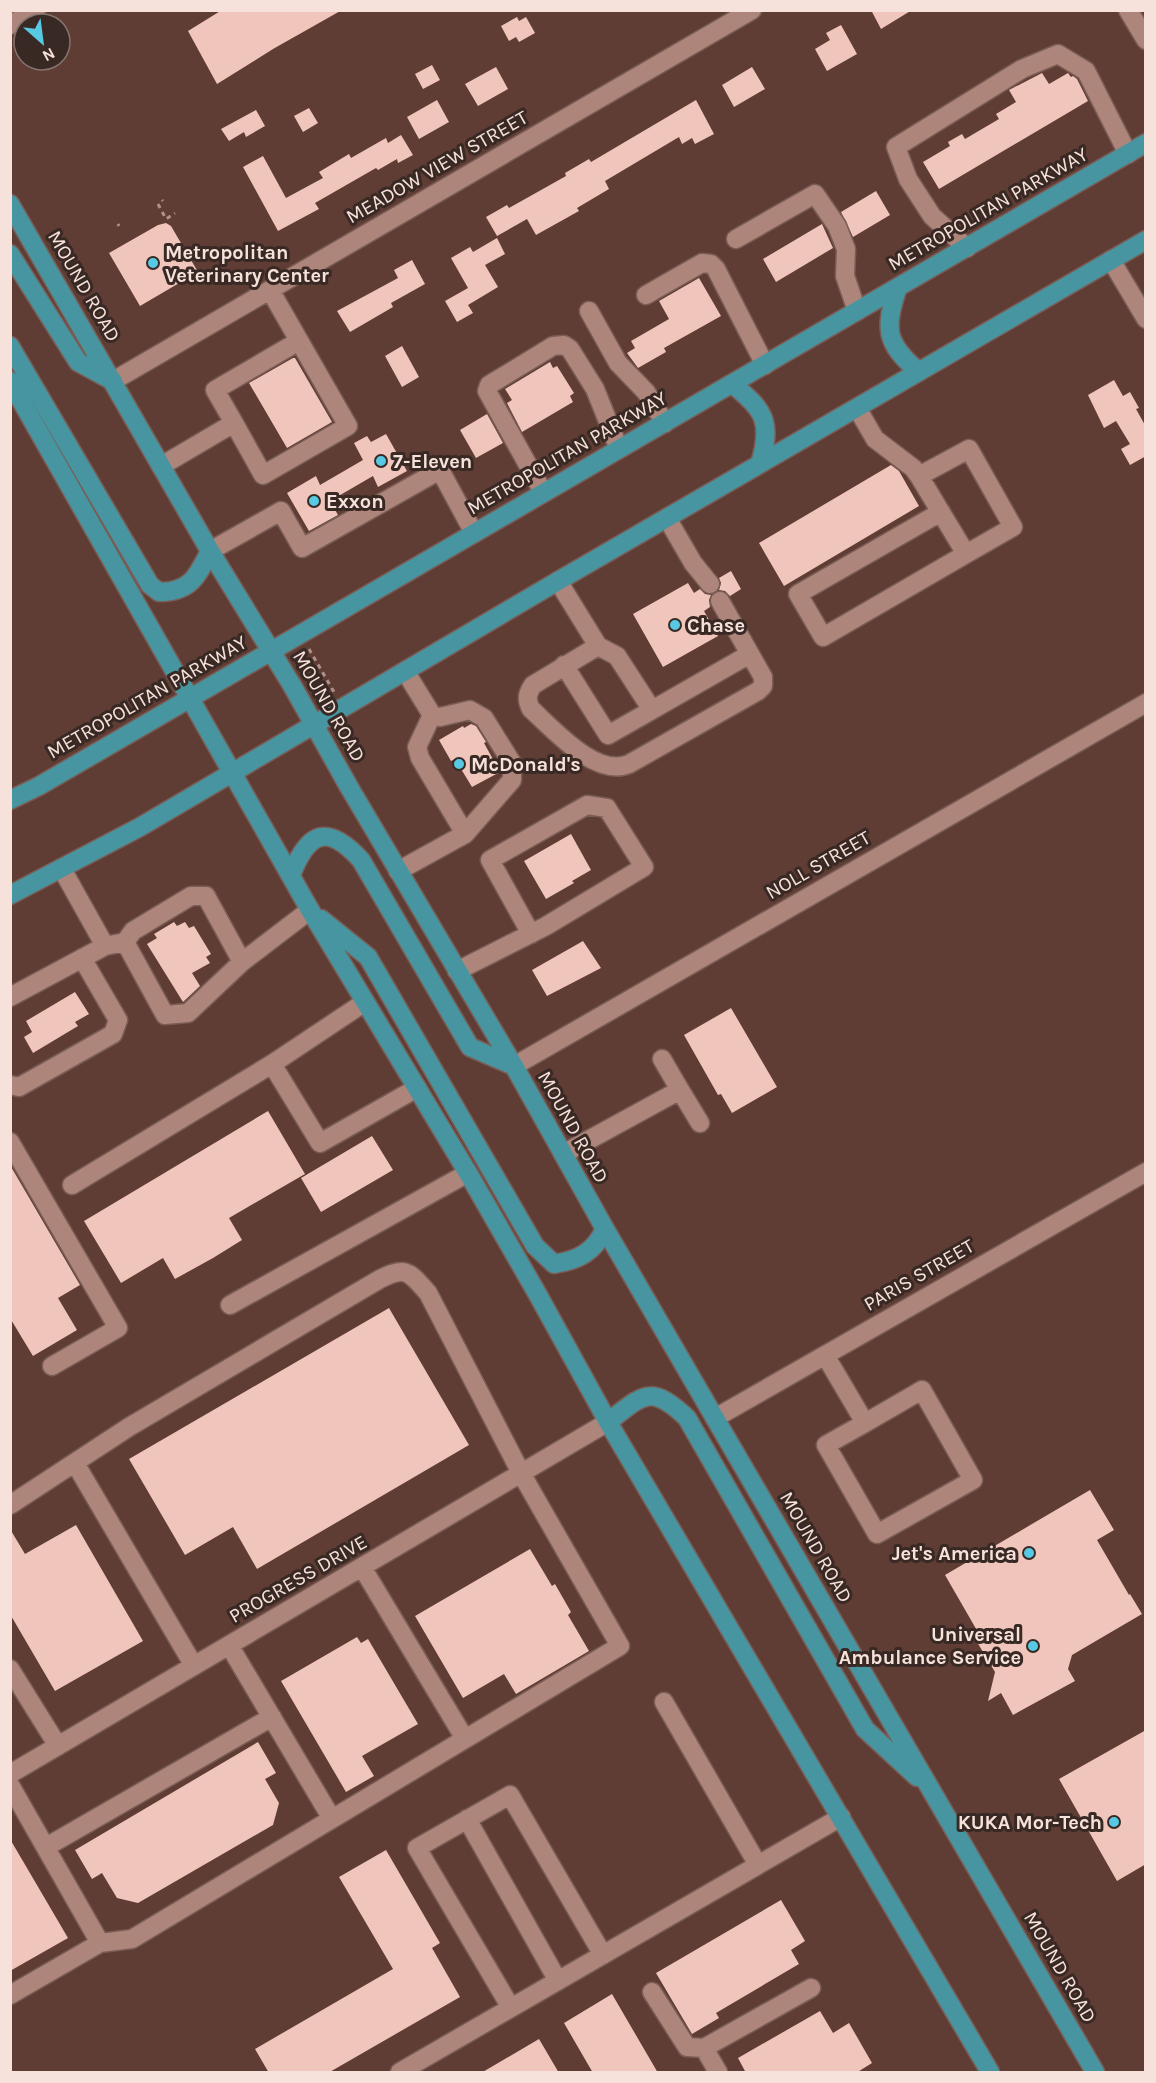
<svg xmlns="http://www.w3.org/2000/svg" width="1156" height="2083" font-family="Karla,sans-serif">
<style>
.building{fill:#f0c5bb}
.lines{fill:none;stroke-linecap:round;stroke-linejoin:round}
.minor-casing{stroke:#795c55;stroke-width:21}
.major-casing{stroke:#795c55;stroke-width:21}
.path{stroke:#ad918a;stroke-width:3;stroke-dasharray:4.5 4.5;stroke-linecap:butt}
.minor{stroke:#ad857b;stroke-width:18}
.major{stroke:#4795a0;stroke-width:18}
.poi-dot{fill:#57c9e2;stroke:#392924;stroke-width:2}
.labels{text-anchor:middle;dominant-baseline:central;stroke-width:6;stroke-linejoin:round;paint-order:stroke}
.street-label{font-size:20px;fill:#f7e1db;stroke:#392924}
.poi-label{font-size:20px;font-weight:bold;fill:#f7e1db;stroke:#392924;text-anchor:start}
</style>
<rect width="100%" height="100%" fill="#5f3d34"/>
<!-- building -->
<path class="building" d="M 222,10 L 342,10 L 273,49 L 217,84 L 188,31 Z
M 871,10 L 912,10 L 881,29 Z
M 517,17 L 519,21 L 526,17 L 535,33 L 519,42 L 516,37 L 509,41 L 501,26 Z
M 841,25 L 857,54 L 827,71 L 815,49 L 830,40 L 826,33 Z
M 432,65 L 440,80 L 423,89 L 415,74 Z
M 496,67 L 508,89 L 478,106 L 465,84 Z
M 752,67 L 765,89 L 734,107 L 722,85 Z
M 1042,73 L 1049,84 L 1068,73 L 1071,77 L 1073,76 L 1077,79 L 1088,101 L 939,189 L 923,162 L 950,146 L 948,142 L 962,134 L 965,139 L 999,119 L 996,114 L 1016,102 L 1009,90 Z
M 437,100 L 449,122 L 419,139 L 407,117 Z
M 696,100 L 714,134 L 695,144 L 692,138 L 682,144 L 679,137 L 605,181 L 609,189 L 577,208 L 579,211 L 536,235 L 527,219 L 497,236 L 486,217 L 507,205 L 509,208 L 566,176 L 565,173 L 589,159 L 591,162 Z
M 309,108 L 318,123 L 303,132 L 294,116 Z
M 256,110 L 265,126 L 246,137 L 244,132 L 229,141 L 221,129 Z
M 401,135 L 413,155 L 398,163 L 397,159 L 378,170 L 376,168 L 315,203 L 319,209 L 278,231 L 243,167 L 263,156 L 286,198 L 323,178 L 319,172 L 349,154 L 351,158 L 386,138 L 388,143 Z
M 876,191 L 890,215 L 853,237 L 841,212 Z
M 166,223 L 171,226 L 198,272 L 140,306 L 109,253 L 158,225 Z
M 822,224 L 833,248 L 776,282 L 763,259 Z
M 497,238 L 505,254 L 485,265 L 498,287 L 468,305 L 473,313 L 457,322 L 445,301 L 468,288 L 451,258 L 470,247 L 473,252 Z
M 412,260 L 425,284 L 391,303 L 393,307 L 350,332 L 337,311 L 398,278 L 394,270 Z
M 699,278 L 721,316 L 664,348 L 666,352 L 638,368 L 627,353 L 635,348 L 631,341 L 669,319 L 659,301 Z
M 402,346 L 419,377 L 402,387 L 385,356 Z
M 293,358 L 295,358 L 332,422 L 287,448 L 249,383 Z
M 550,362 L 553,368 L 557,366 L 574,393 L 570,396 L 573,402 L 522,432 L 507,403 L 512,400 L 505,389 Z
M 1114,380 L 1123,396 L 1130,392 L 1139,408 L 1136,409 L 1146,427 L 1146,456 L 1130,465 L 1121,449 L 1130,444 L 1116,421 L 1104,428 L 1088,395 Z
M 487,414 L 503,443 L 476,458 L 460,430 Z
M 386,434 L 407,471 L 378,487 L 373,476 L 330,501 L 338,515 L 309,531 L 287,493 L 316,476 L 320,485 L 363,460 L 354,443 L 367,436 L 371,442 Z
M 891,465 L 899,471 L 919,506 L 784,586 L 759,543 Z
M 731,571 L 741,589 L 730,596 L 725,591 L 719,590 L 721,583 L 719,578 Z
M 688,583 L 694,593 L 700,589 L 705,594 L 711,595 L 709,600 L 710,607 L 704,611 L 718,636 L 663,667 L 633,614 Z
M 471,724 L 476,726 L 486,742 L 484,743 L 500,772 L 472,787 L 455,759 L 451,761 L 439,740 L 463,726 L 464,728 Z
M 571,834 L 591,870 L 572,881 L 574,883 L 546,899 L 524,861 Z
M 174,922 L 177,926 L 185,922 L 189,928 L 194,926 L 211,954 L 206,957 L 210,963 L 192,973 L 200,986 L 183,1002 L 147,944 L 157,938 L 154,934 Z
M 583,941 L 601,968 L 547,996 L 532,970 Z
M 75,992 L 89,1014 L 75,1022 L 78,1026 L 33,1053 L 24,1037 L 32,1032 L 26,1021 Z
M 731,1008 L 777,1087 L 732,1113 L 721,1094 L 718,1095 L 684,1035 Z
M 268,1111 L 305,1174 L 229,1218 L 242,1240 L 213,1258 L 175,1279 L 163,1258 L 121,1283 L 84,1221 Z
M 372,1136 L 393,1170 L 321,1212 L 301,1178 Z
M 10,1165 L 80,1285 L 58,1298 L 77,1330 L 33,1356 L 10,1318 Z
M 389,1308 L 469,1445 L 257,1569 L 233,1527 L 185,1555 L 129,1459 Z
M 1090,1490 L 1114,1530 L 1097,1540 L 1129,1595 L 1130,1594 L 1142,1614 L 1072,1655 L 1068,1669 L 1075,1681 L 1013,1715 L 1001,1693 L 988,1701 L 995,1672 L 974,1637 L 979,1634 L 945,1575 Z
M 76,1525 L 143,1641 L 55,1691 L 10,1614 L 10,1529 L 25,1554 Z
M 530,1549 L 552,1586 L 555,1584 L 571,1612 L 568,1615 L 589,1651 L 516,1694 L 504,1674 L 463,1698 L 415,1616 Z
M 357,1637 L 361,1643 L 368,1639 L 418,1724 L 362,1756 L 374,1776 L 346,1792 L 281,1681 Z
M 1146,1730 L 1146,1864 L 1117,1881 L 1059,1779 Z
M 258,1742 L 276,1773 L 265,1779 L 279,1803 L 273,1825 L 138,1903 L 117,1898 L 102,1873 L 92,1879 L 75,1850 Z
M 10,1839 L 68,1938 L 10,1971 Z
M 386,1850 L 440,1943 L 432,1948 L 460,1997 L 328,2073 L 269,2073 L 255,2049 L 393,1969 L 339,1877 Z
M 781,1900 L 805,1941 L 791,1950 L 799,1964 L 716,2013 L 719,2018 L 692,2034 L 656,1973 Z
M 612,1994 L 658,2073 L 593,2073 L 564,2023 Z
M 820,2011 L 833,2033 L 849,2023 L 872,2063 L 856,2073 L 746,2073 L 738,2058 Z
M 539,2039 L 559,2073 L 481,2073 Z"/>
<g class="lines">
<!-- minor casing -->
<g class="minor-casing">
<path id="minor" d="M 1128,10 L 1146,40
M 10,25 L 36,10
M 736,239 L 815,194 L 837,226 L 846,249 L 845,276 L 857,311
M 967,248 L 932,216 L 908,179 L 896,147 L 1022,69 L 1058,54 L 1086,71 L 1128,154
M 1111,260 L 1146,319
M 646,295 L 702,263 L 711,264 L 716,269 L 765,365
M 589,311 L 618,363 L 646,392 L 665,423
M 113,381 L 752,10
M 857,408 L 875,439 L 913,468 L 919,476 L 966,554 L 1013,527 L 969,449 L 919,476
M 234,423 L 215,390 L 299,341
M 161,466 L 234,423 L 263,475 L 348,426 L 270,290
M 543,492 L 487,391 L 489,385 L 553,346 L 564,345 L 570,349 L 595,389 L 619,449
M 941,512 L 798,594 L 823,637 L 966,554
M 667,518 L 693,563 L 710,584
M 210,551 L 281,511 L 302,548 L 440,470 L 474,533
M 558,581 L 598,646 L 533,685 C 527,694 526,699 531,709 C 554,730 596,778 629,764 L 758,691 L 763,686 L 763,677 L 720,601
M 598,646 L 617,656 L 652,710 L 750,654
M 564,665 L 608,735 L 652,710
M 432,715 L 417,747 L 420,758 L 465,834
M 62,869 L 105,946
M 398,871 L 465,834 L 512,780 L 512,763 L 484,718 L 470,710 L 440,717 L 432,715 L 405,671
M 242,962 L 206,896 L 191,896 L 133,931 L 125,942 L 165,1015 L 188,1013 L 242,962 L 310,910
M 457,971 L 546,926 L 644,867 L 607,808 L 587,805 L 490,860 L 531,934
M 10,997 L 105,946 L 125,942
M 365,1002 L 272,1064 L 320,1143 L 417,1088
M 662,1059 L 680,1090
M 514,1066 L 1146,703
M 10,1085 L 19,1087 L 113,1034 L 118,1020 L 82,958
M 10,1142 L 118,1328 L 52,1366
M 563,1154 L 680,1090 L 700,1123
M 72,1185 L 272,1064
M 230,1305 L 468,1173
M 825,1355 L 865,1423 L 826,1445 L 877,1534 L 973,1480 L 922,1390 L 865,1423
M 715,1418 L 1146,1172
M 75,1463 L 194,1666
M 10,1505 L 129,1427 L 380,1279 C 407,1265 410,1273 428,1293 L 521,1473 L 620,1646 L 132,1939 L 100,1943 L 10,1995
M 362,1567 L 465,1739
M 229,1645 L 332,1819
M 10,1669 L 58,1746
M 664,1702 L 758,1865
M 10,1774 L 608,1422
M 10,1785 L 100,1943
M 467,1819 L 558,1981
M 46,1847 L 272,1717
M 652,1992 L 687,2047 L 704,2048
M 511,2008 L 417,1848 L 510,1795 L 603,1955
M 400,2072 L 841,1817
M 718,2072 L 704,2048 L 811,1988"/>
</g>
<!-- major casing -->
<g class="major-casing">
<path id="major" d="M 10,204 L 210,551 L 293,687 L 349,787 L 514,1066 L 605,1229 L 1095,2072
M 10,254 L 78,362 L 113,381
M 898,287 C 884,329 885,343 919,372
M 10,346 L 150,585 L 159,592 C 190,592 197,577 210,551
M 10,381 L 310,910 L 468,1173 L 538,1295 L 608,1422 L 990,2072
M 732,384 C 765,410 772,422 760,464
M 10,800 L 39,786 L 1146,143
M 291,875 C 309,830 328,824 361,860 L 470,1047 L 514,1066
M 10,895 L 140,827 L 558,581 L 1146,240
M 321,919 L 368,957 L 535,1246 L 554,1264 C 579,1260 594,1252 605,1229
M 608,1422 C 643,1395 650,1383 687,1418 L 865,1729 L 917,1777"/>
</g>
<!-- path -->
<path class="path" d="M 162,200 L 163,201
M 158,204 L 166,219 L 175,213
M 118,224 L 119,226
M 309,649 L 334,692"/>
<!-- minor -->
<use href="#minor" class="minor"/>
<!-- major -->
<use href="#major" class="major"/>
</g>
<!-- markers -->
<g class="poi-dot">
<circle cx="153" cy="263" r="6"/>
<circle cx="381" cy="461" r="6"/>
<circle cx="314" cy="501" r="6"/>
<circle cx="675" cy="625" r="6"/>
<circle cx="459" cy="764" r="6"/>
<circle cx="1029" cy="1553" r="6"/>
<circle cx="1033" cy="1646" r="6"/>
<circle cx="1114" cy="1822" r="6"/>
</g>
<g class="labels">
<!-- street labels -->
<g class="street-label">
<text transform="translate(437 167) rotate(-30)">MEADOW VIEW STREET</text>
<text transform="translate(988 209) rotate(-30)">METROPOLITAN PARKWAY</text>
<text transform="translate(84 286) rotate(60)">MOUND ROAD</text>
<text transform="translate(567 453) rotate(-30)">METROPOLITAN PARKWAY</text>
<text transform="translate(147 697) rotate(-30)">METROPOLITAN PARKWAY</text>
<text transform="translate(329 706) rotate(60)">MOUND ROAD</text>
<text transform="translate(818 865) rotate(-30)">NOLL STREET</text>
<text transform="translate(573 1127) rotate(61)">MOUND ROAD</text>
<text transform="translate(919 1275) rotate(-30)">PARIS STREET</text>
<text transform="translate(816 1547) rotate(60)">MOUND ROAD</text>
<text transform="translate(298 1579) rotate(-30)">PROGRESS DRIVE</text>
<text transform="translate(1060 1967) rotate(60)">MOUND ROAD</text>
</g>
<!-- poi labels -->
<g class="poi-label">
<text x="165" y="252">Metropolitan<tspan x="165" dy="23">Veterinary Center</tspan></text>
<text x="393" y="461">7-Eleven</text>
<text x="326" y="501">Exxon</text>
<text x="687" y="625">Chase</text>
<text x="471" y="764">McDonald's</text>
<text x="1017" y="1553" text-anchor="end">Jet's America</text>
<text x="1021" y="1634" text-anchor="end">Universal<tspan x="1021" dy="23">Ambulance Service</tspan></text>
<text x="1102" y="1822" text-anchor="end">KUKA Mor-Tech</text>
</g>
</g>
<!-- border -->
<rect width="1156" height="2083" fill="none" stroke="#f7e1db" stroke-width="24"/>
<!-- north arrow -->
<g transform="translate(42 42) rotate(152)"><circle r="28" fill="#392924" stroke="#85736d" stroke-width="1.5"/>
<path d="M0-4.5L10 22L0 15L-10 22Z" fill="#57c9e2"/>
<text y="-9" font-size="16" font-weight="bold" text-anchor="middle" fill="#f7e1db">N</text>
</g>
</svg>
